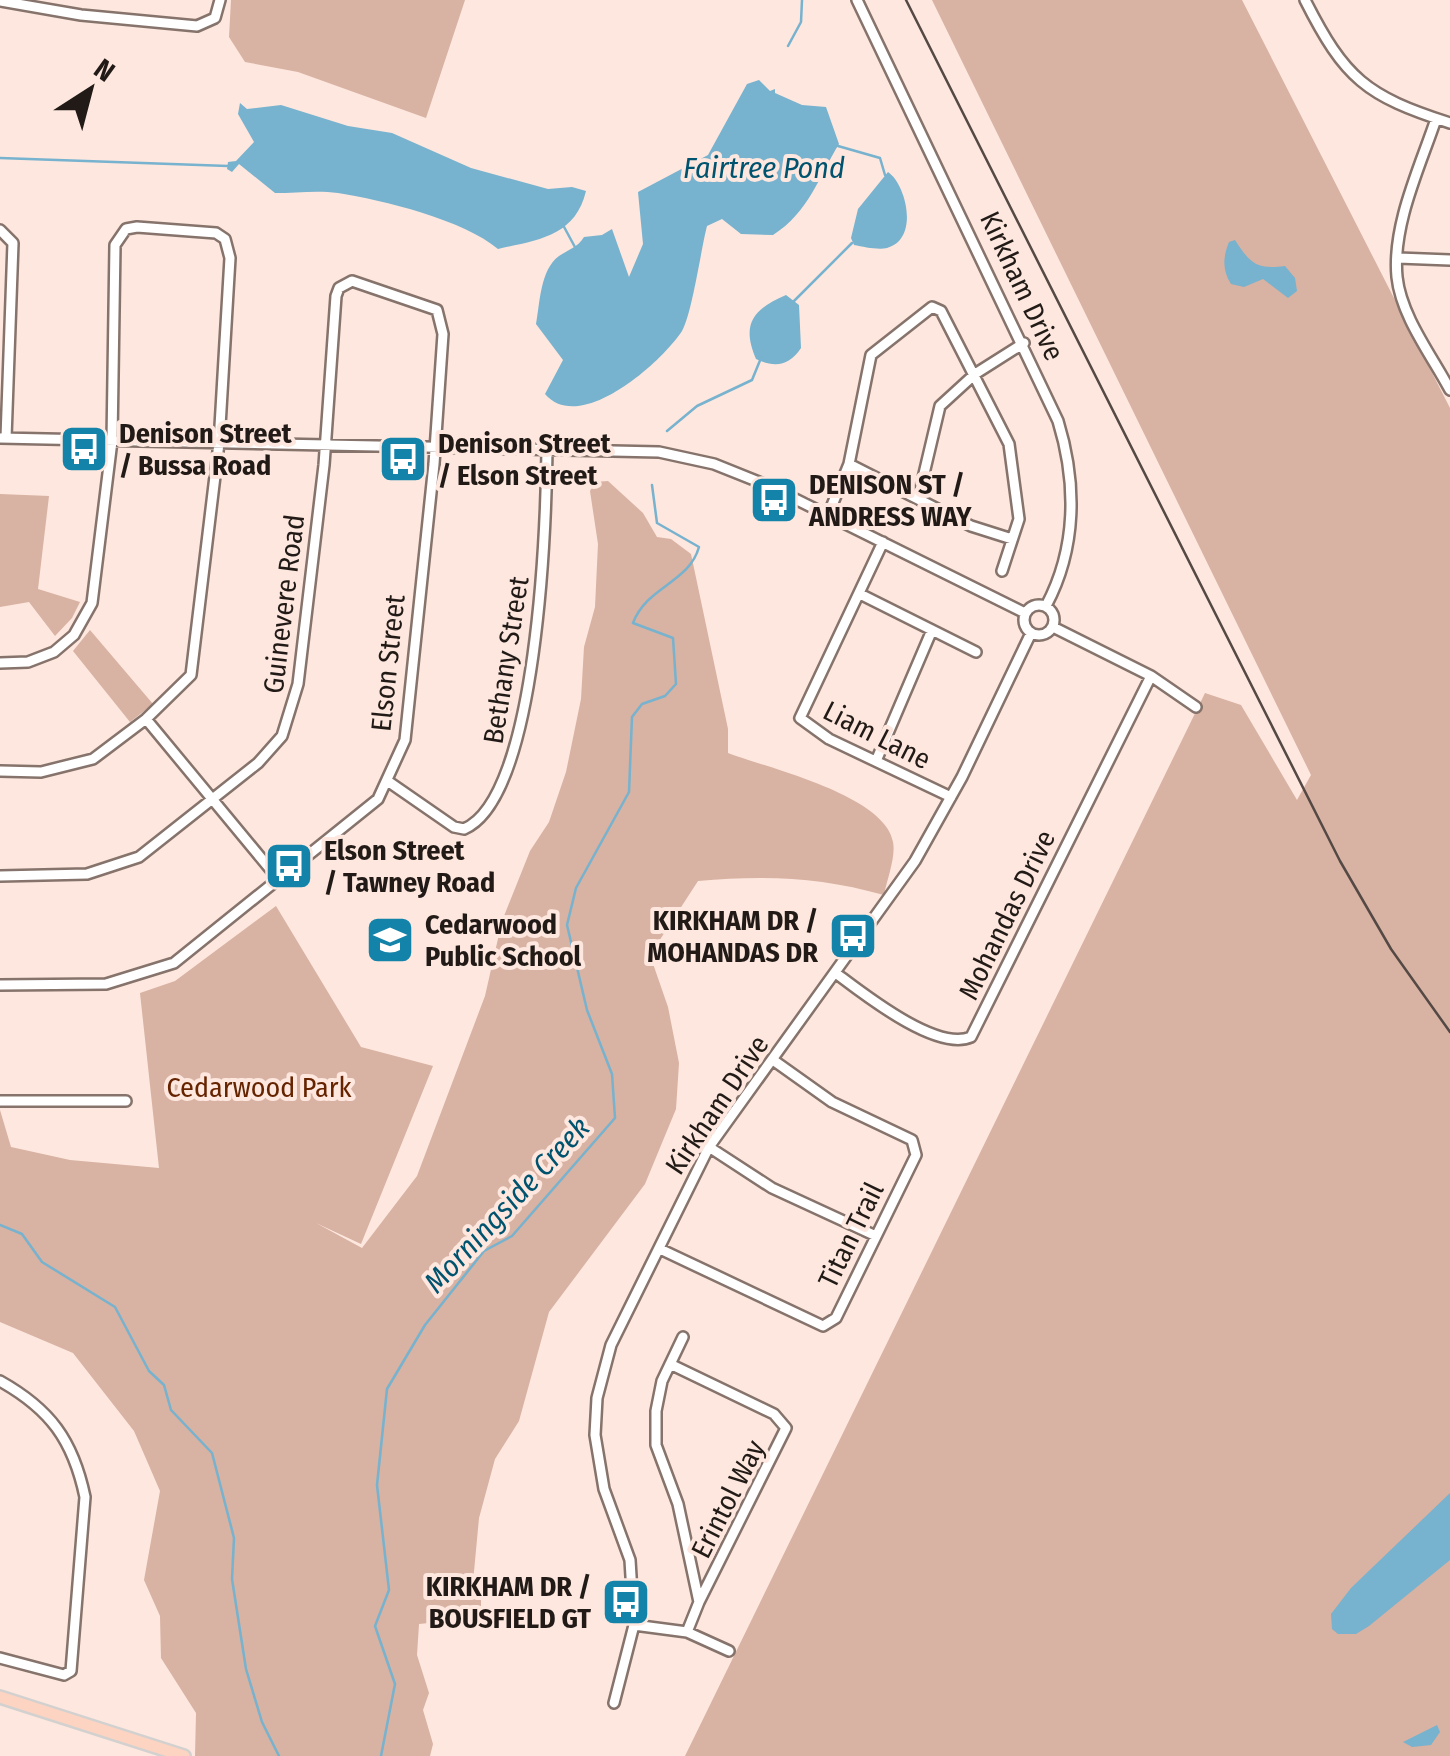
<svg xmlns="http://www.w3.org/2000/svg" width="1450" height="1756" font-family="'Fira Sans Condensed',sans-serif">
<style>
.green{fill:#d8b2a2}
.water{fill:#77b2ce}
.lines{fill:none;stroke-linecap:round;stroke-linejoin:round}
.stream{stroke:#77b2ce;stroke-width:2.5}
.minor-casing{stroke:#86736b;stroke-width:14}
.major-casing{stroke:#d3d1d0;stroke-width:16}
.minor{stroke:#fff;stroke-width:9}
.major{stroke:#fdd3c1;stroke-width:11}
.rail{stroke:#544944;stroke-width:2.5}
.labels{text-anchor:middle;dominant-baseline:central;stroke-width:8;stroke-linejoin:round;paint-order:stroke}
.street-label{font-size:28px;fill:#211a16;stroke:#fde7de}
.poi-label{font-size:28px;font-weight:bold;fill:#211a16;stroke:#fde7de;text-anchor:start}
.park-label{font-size:28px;fill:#652300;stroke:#fde7de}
.water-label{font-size:30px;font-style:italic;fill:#00536f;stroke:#fde7de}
</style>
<rect width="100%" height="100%" fill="#fde7de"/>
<!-- green -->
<path class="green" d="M 231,0 L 465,0 L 426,118 L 298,72 L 245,62 L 229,37 Z
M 932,0 L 1242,0 L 1450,408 L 1450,1756 L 685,1756 L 1205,693 L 1241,705 L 1297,800 L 1311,775 Z
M 608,481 L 643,513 L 657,537 L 671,539 L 691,554 L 728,729 L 728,753 C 767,768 885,795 893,842 C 896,857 887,879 884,895 C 820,877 764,875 698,881 L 650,955 L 668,1007 L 679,1063 L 676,1109 L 645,1184 L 549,1312 L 519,1421 L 495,1459 L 479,1518 L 473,1582 L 481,1590 L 481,1606 L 465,1628 L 450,1621 L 419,1624 L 417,1655 L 429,1693 L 423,1710 L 433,1744 L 430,1756 L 195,1756 L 196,1713 L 161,1658 L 160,1616 L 144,1580 L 160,1491 L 134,1431 L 73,1353 L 0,1322 L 0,1110 L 11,1147 L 70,1160 L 159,1168 L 140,993 L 175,981 L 276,906 L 361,1047 L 433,1066 L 361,1244 L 316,1223 L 362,1248 L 417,1176 L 485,996 L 502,921 L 530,851 L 549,822 L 566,772 L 581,699 L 584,647 L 595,607 L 598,544 L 590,491 L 595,482 Z
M 0,494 L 49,496 L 38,589 L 80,602 L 72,618 L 55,636 L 29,602 L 0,607 Z
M 90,630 L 153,704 L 130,722 L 73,651 Z"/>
<!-- water -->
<path class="water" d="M 759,80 L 770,91 L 775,89 L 775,93 L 802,105 L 826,107 L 839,144 C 818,178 809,212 773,235 L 741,234 L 722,219 L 707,226 C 701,249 692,314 682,331 C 661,363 580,435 545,394 L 563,360 L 536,324 C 540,303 540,270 559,256 C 569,249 577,248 584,237 L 602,235 L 612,229 L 629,277 L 643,244 L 638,192 L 708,155 L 747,84 Z
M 240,103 L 247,109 L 281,105 L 348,126 L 392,133 L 471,168 L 548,189 L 572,187 L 586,191 C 575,237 537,240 498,249 C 464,220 383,200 338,193 C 318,190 295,193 275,193 L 239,164 L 232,172 L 227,169 L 228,162 L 236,161 L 254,142 L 238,114 Z
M 888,172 C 906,184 920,239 887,248 C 878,250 864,247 854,245 L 851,238 L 858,209 Z
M 1235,240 C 1250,263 1256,270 1285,266 L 1295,278 L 1297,291 L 1288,298 L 1263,279 L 1244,287 L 1231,284 C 1222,270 1223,257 1229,242 Z
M 786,295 L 799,305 L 801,348 C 789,366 775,368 756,359 C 741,324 753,309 786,295 Z
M 1450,1493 L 1450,1560 L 1369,1626 L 1356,1634 L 1338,1634 L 1332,1629 L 1331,1614 L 1351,1588 Z
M 1437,1725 L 1440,1732 L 1431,1745 L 1412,1747 L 1403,1742 Z"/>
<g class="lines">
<!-- stream -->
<path class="stream" d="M 788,46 L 801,22 L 802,0
M 838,146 L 880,158 L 885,175
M 0,158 L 228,166
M 563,225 L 576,249
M 792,303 L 852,243
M 667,431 L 697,406 L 752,380 L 761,358
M 0,1225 L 22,1234 L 42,1262 L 115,1307 L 149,1371 L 164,1385 L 171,1410 L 212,1453 L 234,1538 L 232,1579 L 246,1669 L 262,1722 L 279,1756
M 381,1756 L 395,1684 L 375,1626 L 389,1590 L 377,1485 L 387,1389 L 425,1325 L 484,1251 L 512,1236 L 615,1118 L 612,1074 L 587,1010 L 567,925 L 576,888 L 629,792 L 632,717 L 642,704 L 665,696 L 676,684 L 673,638 L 633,623 C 647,586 689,583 699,547 L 657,523 L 652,485"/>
<!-- minor casing -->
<g class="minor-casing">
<path id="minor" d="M 857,0 L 1058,421 C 1077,483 1077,548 1046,606
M 1305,0 C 1345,79 1366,96 1450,123
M 0,1 L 81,15 L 197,26 L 215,18 L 220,0
M 1436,119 C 1420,167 1392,225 1397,277 C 1401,316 1432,356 1450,390
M 0,230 L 13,243 L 6,438
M 1398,258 L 1450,260
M 0,438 L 659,452 L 714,464 L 769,486 L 1025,613
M 849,464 L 971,526 L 1012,539
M 918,499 L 940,406 L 975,374 L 1024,343
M 828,515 L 849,464 L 871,355 L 932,307 L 941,311 L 1009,444 L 1019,519 L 1002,571
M 883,542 L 800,718 L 829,739 L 951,797
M 860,594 L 976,652
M1024 620a15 15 0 1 1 30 0a15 15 0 1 1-30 0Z
M 1053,627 L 1151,676 L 1196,707
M 0,663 L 28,662 L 54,652 L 74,635 L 92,603 L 112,441 L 115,245 L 126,229 L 137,227 L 216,233 L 225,239 L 230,258 L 219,443 L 191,675 L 146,719 L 93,759 L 41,772 L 0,771
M 146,719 L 280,881
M 876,761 L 932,630
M 389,782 L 454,827 L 464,829 C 538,798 546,524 547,450
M 0,876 L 87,874 L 139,857 L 258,763 L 282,736 L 298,684 L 324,465 L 336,296 L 339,288 L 352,281 L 437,310 L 443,334 L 434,464 L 405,740 L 378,799 L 174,963 L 106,984 L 0,985
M 837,974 C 865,995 937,1052 971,1037 L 1151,676
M 0,1101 L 126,1101
M 709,1147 L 772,1188 L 876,1236
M 660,1249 L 823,1326 L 836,1318 L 916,1155 L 912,1140 L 832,1102 L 773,1060
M 683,1337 L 662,1381 L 656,1411 L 656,1445 L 678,1504 L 699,1602 L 687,1632
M 670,1364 L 774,1414 L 786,1428 L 699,1602
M 0,1381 C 50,1409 73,1440 85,1497 L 71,1671 L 64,1675 L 0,1658
M 634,1625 L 687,1632 L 729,1651
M 614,1703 L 634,1625 L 630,1560 L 604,1489 L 595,1435 L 597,1398 L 611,1345 L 709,1147 L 915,861 L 962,777 L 1031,633"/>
</g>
<!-- major casing -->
<g class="major-casing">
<path id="major" d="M 0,1697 L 184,1756"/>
</g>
<!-- minor -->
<use href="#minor" class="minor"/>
<!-- major -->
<use href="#major" class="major"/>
<!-- rail -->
<path class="rail" d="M 906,0 L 1340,861 L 1391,949 L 1450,1032"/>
</g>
<!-- icons -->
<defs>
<g id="bus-square" transform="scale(2.5)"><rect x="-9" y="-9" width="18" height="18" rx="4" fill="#1483aa" stroke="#fde7de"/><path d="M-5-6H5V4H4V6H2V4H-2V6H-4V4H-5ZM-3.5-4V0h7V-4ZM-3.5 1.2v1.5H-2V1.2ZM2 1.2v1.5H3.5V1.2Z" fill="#fff"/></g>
<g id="school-square" transform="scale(2.5)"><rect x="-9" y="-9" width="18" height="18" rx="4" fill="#1483aa" stroke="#fde7de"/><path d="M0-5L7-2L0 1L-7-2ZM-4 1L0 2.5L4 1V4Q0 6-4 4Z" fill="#fff"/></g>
</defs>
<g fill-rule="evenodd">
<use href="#bus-square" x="84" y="449"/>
<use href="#bus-square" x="403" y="459"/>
<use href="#bus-square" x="774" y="500"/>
<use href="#bus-square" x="289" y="866"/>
<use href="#bus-square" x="853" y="936"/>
<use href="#school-square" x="390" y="940"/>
<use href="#bus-square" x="626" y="1602"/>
</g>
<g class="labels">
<!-- street labels -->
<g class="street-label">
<text transform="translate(1022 286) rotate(65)">Kirkham Drive</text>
<text transform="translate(284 604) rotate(-83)">Guinevere Road</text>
<text transform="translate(506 660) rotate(-81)">Bethany Street</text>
<text transform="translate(388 663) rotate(-84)">Elson Street</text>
<text transform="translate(877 735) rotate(27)">Liam Lane</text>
<text transform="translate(1007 915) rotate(-64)">Mohandas Drive</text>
<text transform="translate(717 1105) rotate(-56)">Kirkham Drive</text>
<text transform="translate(851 1235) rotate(-64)">Titan Trail</text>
<text transform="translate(728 1499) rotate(-63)">Erintol Way</text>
</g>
<!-- poi labels -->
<g class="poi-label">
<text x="119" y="433">Denison Street<tspan x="119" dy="32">/ Bussa Road</tspan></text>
<text x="438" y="443">Denison Street<tspan x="438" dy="32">/ Elson Street</tspan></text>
<text x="809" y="484">DENISON ST /<tspan x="809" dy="32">ANDRESS WAY</tspan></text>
<text x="324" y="850">Elson Street<tspan x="324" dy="32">/ Tawney Road</tspan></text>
<text x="818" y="920" text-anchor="end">KIRKHAM DR /<tspan x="818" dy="32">MOHANDAS DR</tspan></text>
<text x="425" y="924">Cedarwood<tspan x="425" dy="32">Public School</tspan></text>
<text x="591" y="1586" text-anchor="end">KIRKHAM DR /<tspan x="591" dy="32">BOUSFIELD GT</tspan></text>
</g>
<!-- park labels -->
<g class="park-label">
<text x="259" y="1087">Cedarwood Park</text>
</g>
<!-- water labels -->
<g class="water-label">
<text x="764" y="168">Fairtree Pond</text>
<text transform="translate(507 1205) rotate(-47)">Morningside Creek</text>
</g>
</g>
<!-- north arrow -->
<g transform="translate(90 90) rotate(36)" stroke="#fde7de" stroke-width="8" paint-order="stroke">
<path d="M0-8L18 38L0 25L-18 38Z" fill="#211a16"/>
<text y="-15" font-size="28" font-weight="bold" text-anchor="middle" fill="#211a16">N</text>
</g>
</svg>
